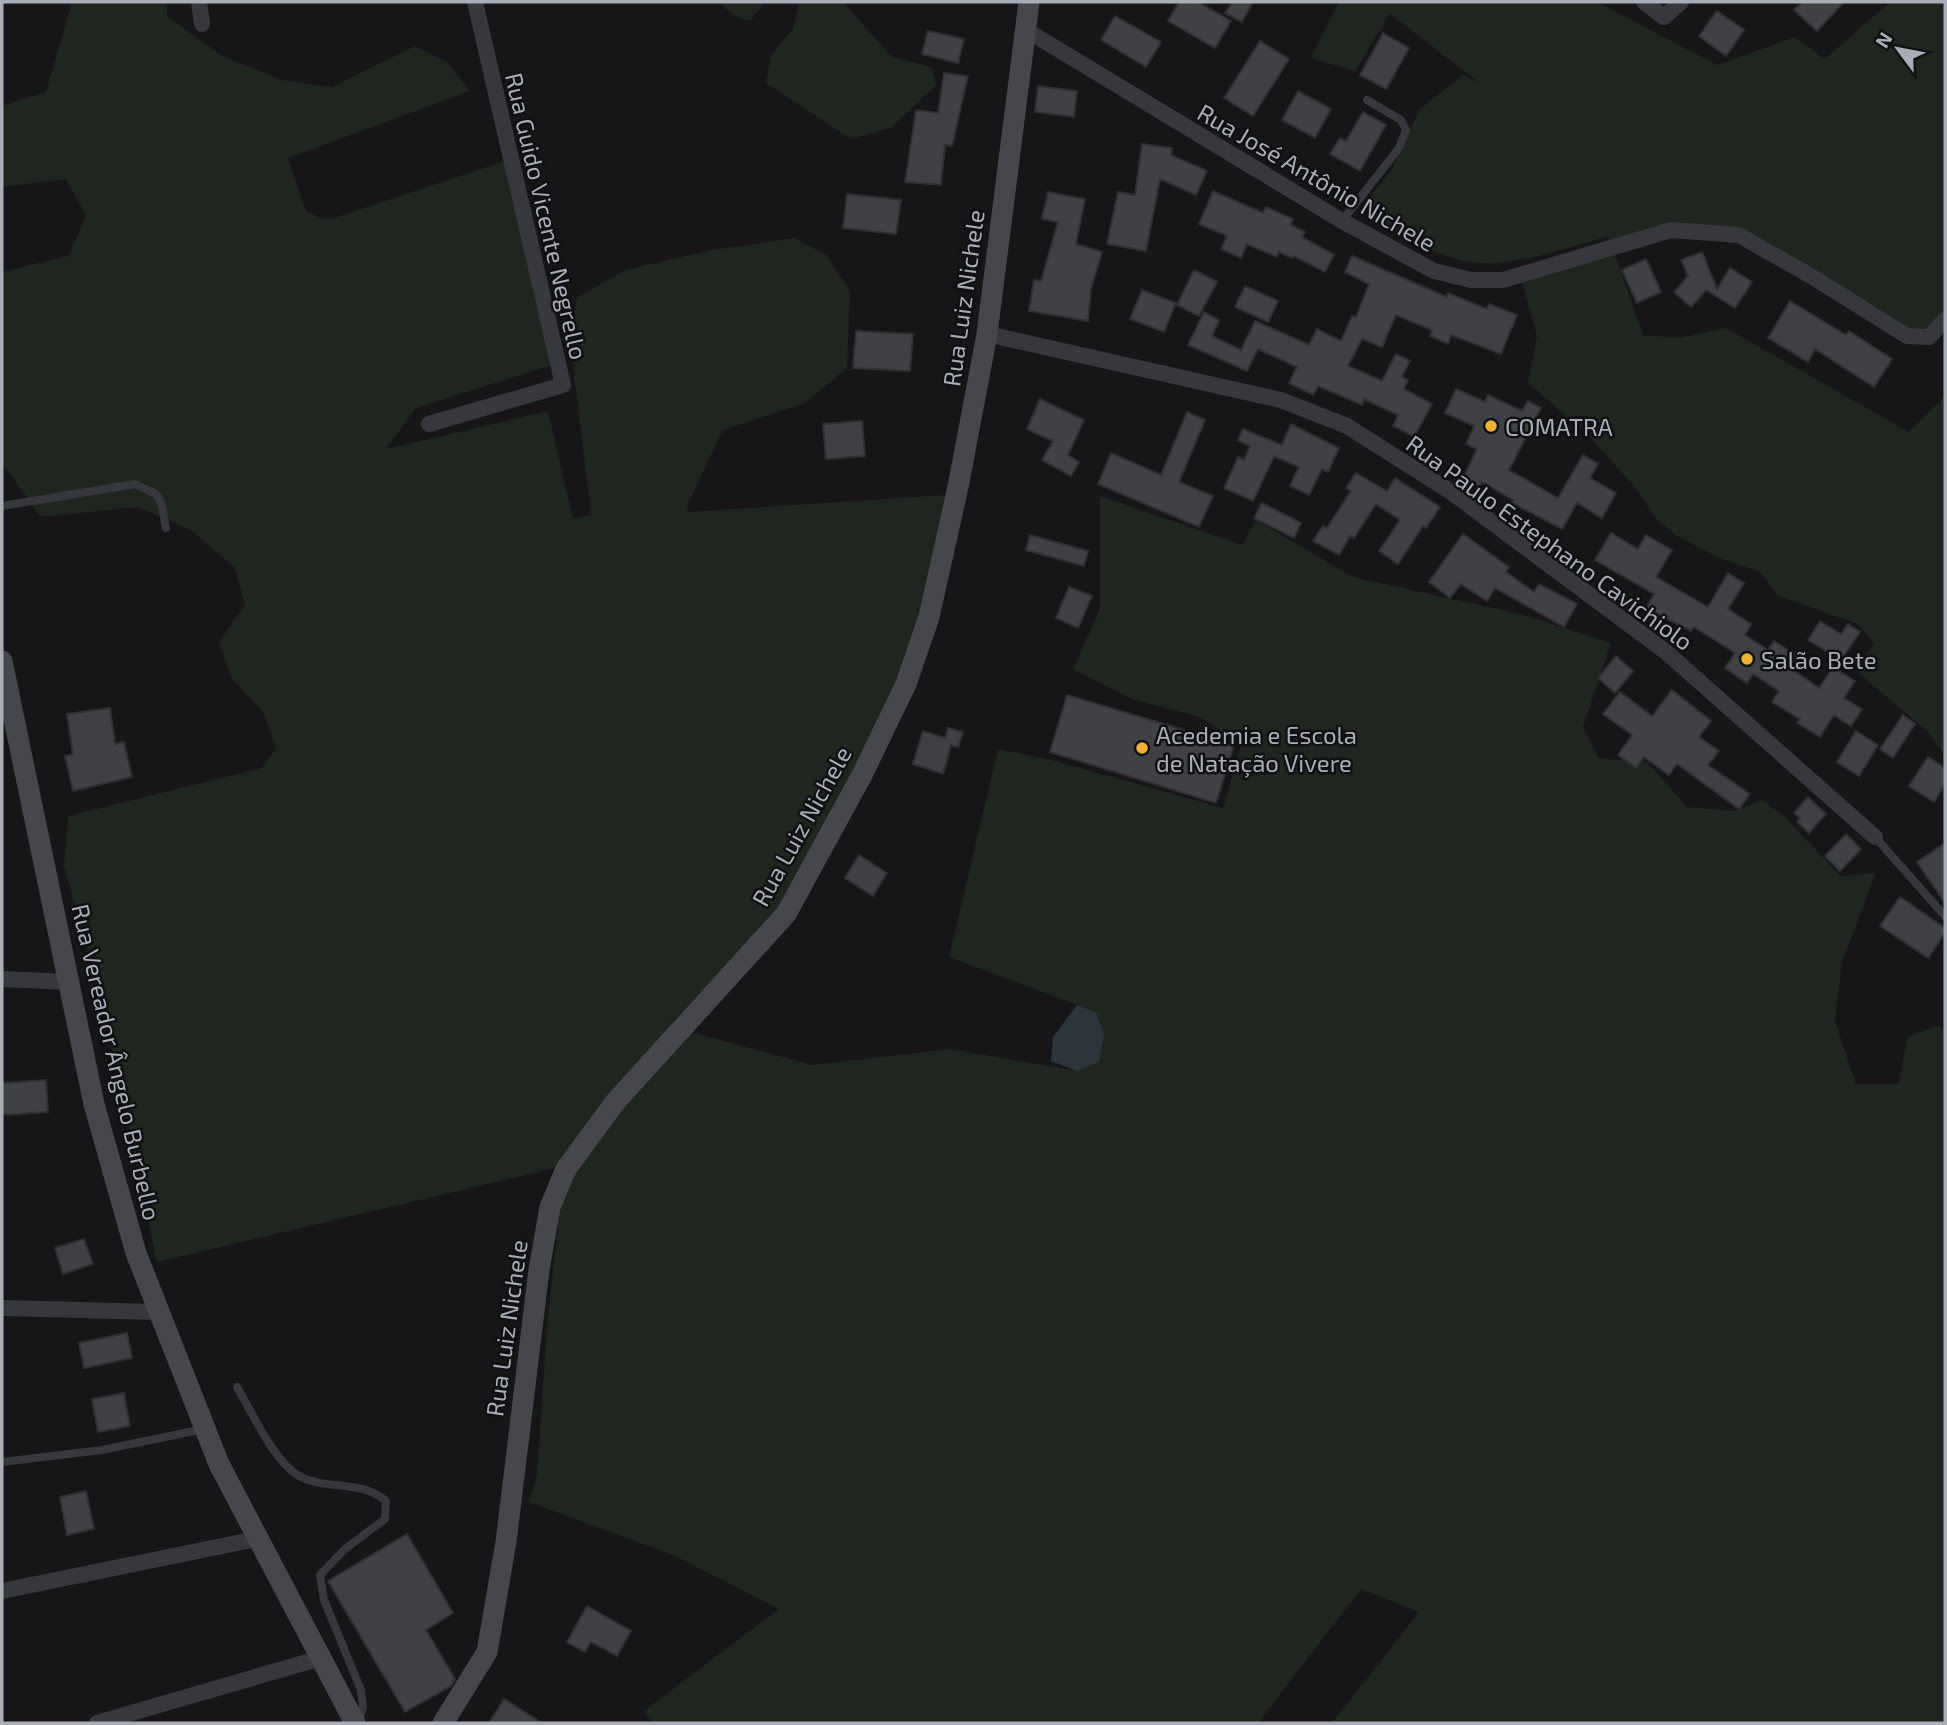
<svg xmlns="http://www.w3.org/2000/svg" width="1947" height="1725" font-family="'Exo 2',sans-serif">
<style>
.green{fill:#1e261f}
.water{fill:#2c353c}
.building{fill:#404145;stroke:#303034;stroke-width:2}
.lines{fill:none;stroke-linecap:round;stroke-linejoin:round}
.lane{stroke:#37383d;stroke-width:8}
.street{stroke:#37383d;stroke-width:16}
.secondary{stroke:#45474d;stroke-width:21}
.poi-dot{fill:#f2b134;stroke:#111113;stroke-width:2.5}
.labels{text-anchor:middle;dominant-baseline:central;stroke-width:5;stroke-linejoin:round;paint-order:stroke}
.street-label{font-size:24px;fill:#a8adb8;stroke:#111113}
.poi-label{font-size:24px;fill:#a8adb8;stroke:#111113;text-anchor:start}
</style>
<rect width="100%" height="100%" fill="#161618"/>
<!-- green -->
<path class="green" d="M 72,2 L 167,2 L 167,16 L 222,56 L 282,80 L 332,87 L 415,46 L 447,62 L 470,91 L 288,158 L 306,211 L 320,218 L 331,219 L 505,161 L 552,365 L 416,408 L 386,449 L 548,411 L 573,519 L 591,515 L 570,339 L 577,298 L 625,270 L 712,250 L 795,238 L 826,255 L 850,291 L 847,368 L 805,403 L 723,430 L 687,505 L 688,512 L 946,495 L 923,605 L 898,685 L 843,793 L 773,915 L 669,1026 L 812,1065 L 951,1049 L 1077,1071 L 1099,1062 L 1096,1012 L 949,957 L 998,749 L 1048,759 L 1223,808 L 1241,744 L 1200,717 L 1132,699 L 1073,669 L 1100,609 L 1100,496 L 1242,545 L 1256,520 L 1353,577 L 1520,614 L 1611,643 L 1583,727 L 1598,758 L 1648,763 L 1687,807 L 1735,811 L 1762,800 L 1783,815 L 1841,876 L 1876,873 L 1842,962 L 1835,1021 L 1856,1084 L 1899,1084 L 1907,1037 L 1937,1026 L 1945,1029 L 1945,1723 L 1332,1723 L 1419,1612 L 1361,1589 L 1258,1723 L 652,1723 L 644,1711 L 779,1609 L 673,1555 L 529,1502 L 537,1473 L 548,1314 L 558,1228 L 555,1168 L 157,1262 L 101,997 L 64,866 L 68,816 L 262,768 L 276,748 L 263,712 L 232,679 L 219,642 L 245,605 L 235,568 L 191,530 L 138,507 L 41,517 L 2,463 L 2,272 L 68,256 L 86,216 L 66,179 L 2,187 L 2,106 L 46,92 Z
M 718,2 L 765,2 L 750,21 L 736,17 Z
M 799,2 L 843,2 L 892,57 L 932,67 L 936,85 L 892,127 L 851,139 L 766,83 L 771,55 L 793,29 Z
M 1339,2 L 1597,2 L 1717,65 L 1795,37 L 1825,59 L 1890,2 L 1945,2 L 1945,322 L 1928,328 L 1906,330 L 1769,242 L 1734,229 L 1611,243 L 1643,335 L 1679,338 L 1726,328 L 1909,432 L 1945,396 L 1945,756 L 1927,731 L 1855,670 L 1874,643 L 1858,624 L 1778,596 L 1760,572 L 1722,559 L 1677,536 L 1657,520 L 1634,486 L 1586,433 L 1528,383 L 1537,336 L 1521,279 L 1611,243 L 1607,237 C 1567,247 1511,269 1470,262 C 1434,256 1398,232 1367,215 L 1368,200 L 1392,169 L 1420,109 L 1463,75 L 1480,83 L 1390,14 L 1355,71 L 1311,58 Z"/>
<!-- water -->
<path class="water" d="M 1077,1005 L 1096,1012 L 1104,1034 L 1099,1062 L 1077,1071 L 1051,1061 L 1053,1037 Z"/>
<!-- building -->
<path class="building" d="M 1179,2 L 1198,2 L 1231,21 L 1215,48 L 1168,21 Z
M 1232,2 L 1253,2 L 1242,22 L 1225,13 Z
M 1802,2 L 1844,2 L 1817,31 L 1794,10 Z
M 1717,11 L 1744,30 L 1726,56 L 1699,36 Z
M 1115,16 L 1161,42 L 1146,67 L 1101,40 Z
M 928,31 L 964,39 L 958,63 L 922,54 Z
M 1383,33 L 1409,48 L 1386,89 L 1360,75 Z
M 1260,41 L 1289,59 L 1253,116 L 1224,98 Z
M 944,73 L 968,76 L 952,146 L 945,145 L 941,185 L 905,182 L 916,110 L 938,113 Z
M 1038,86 L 1077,91 L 1074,117 L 1035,112 Z
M 1298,91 L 1331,109 L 1315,138 L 1282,120 Z
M 1363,112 L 1386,125 L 1360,171 L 1330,154 L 1340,138 L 1346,141 Z
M 1142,144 L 1172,148 L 1171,155 L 1207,171 L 1196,195 L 1160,179 L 1146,251 L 1107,244 L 1118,192 L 1135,195 Z
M 1213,191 L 1263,213 L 1266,207 L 1293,219 L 1291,225 L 1305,232 L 1302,237 L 1334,255 L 1325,272 L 1294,256 L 1292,258 L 1279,252 L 1277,257 L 1247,244 L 1241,258 L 1221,249 L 1227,236 L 1199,224 Z
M 1048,192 L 1085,199 L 1076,244 L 1102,252 L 1091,289 L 1088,321 L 1029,311 L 1034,280 L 1041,281 L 1058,222 L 1042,219 Z
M 847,194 L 901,200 L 896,234 L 843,228 Z
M 1702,252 L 1717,289 L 1730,268 L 1752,282 L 1735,308 L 1706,290 L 1691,307 L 1674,292 L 1688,276 L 1681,260 Z
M 1352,256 L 1447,297 L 1448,293 L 1487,309 L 1489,304 L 1517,315 L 1501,354 L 1451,335 L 1448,344 L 1430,336 L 1432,330 L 1396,315 L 1382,347 L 1362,339 L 1348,366 L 1382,381 L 1396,354 L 1410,361 L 1402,377 L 1408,380 L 1404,389 L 1432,404 L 1414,437 L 1393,426 L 1398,415 L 1364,399 L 1362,405 L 1318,386 L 1313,395 L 1289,383 L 1297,367 L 1258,349 L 1247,371 L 1188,345 L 1204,312 L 1219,320 L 1212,336 L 1241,350 L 1255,321 L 1309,345 L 1317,329 L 1341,341 L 1352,316 L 1356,317 L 1369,284 L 1345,272 Z
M 1646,259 L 1661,292 L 1637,303 L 1622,270 Z
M 1194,270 L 1217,282 L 1199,316 L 1177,305 Z
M 1245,286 L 1278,301 L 1268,322 L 1235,307 Z
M 1142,290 L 1176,303 L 1164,332 L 1130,319 Z
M 1790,301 L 1846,335 L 1849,331 L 1892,359 L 1874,387 L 1815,349 L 1808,362 L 1768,338 Z
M 856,331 L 913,334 L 910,371 L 853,368 Z
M 1456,389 L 1485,402 L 1488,395 L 1522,411 L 1528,401 L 1541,408 L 1509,470 L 1558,498 L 1583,455 L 1598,464 L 1590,478 L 1616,493 L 1602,518 L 1577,503 L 1562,529 L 1512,503 L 1513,500 L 1482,482 L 1479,487 L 1463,478 L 1477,449 L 1466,444 L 1474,426 L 1445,413 Z
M 1040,399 L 1084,420 L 1068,455 L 1079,462 L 1071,476 L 1042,460 L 1053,441 L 1027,429 Z
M 1187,412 L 1205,420 L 1179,482 L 1213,496 L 1199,527 L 1098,484 L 1111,453 L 1161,475 Z
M 862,421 L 865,456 L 826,459 L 823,424 Z
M 1291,424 L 1339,448 L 1328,472 L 1322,469 L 1309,495 L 1290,486 L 1299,467 L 1274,456 L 1253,501 L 1224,488 L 1238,457 L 1244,460 L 1250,446 L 1238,440 L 1243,429 L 1282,445 Z
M 1356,473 L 1387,491 L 1395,478 L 1440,507 L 1426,528 L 1423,526 L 1398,564 L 1379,551 L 1400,520 L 1376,504 L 1354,538 L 1350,536 L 1339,555 L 1313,541 L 1323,526 L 1327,528 L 1351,491 L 1346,488 Z
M 1262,503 L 1301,523 L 1294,538 L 1254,518 Z
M 1611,533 L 1638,549 L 1646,535 L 1672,550 L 1656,577 L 1708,607 L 1728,573 L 1744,583 L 1728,609 L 1751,624 L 1745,635 L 1768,650 L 1774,641 L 1797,656 L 1790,668 L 1819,688 L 1833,667 L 1855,681 L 1844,698 L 1862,709 L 1851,726 L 1834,715 L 1820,737 L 1797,723 L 1800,719 L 1772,702 L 1779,691 L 1753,674 L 1747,683 L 1725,668 L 1735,653 L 1694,627 L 1691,631 L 1646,608 L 1654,594 L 1595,560 Z
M 1463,534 L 1509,567 L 1506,572 L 1534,592 L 1539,584 L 1577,604 L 1564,627 L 1495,588 L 1487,601 L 1461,584 L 1450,598 L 1429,582 Z
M 1030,535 L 1088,551 L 1084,566 L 1026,550 Z
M 1069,587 L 1092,596 L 1078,628 L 1056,618 Z
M 1820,621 L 1841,634 L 1848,624 L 1860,632 L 1841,660 L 1808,640 Z
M 1616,656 L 1633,671 L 1615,693 L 1598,678 Z
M 1672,690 L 1711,721 L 1699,737 L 1719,751 L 1708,765 L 1750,794 L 1739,809 L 1677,764 L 1669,775 L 1644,757 L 1636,768 L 1618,755 L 1632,735 L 1603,714 L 1620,692 L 1652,716 Z
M 1067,695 L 1234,745 L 1216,803 L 1050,752 Z
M 110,708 L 115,744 L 124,742 L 132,777 L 73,791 L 65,756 L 73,754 L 67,714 Z
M 1903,715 L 1915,724 L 1893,758 L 1880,749 Z
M 948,728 L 963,732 L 958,747 L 951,745 L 943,774 L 913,764 L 923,731 L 945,738 Z
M 1856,731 L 1878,745 L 1859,776 L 1837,762 Z
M 1928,757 L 1945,768 L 1945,784 L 1934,802 L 1909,786 Z
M 1808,797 L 1826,814 L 1809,833 L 1797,822 L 1800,818 L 1794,813 Z
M 1846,834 L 1861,849 L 1840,871 L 1825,856 Z
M 1945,843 L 1945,903 L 1917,862 Z
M 859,855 L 887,873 L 873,896 L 845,878 Z
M 1900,897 L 1945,928 L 1945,933 L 1928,958 L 1880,926 Z
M 46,1080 L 48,1112 L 2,1115 L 2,1083 Z
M 84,1239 L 93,1264 L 63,1274 L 55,1248 Z
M 127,1333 L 132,1358 L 84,1368 L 79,1343 Z
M 124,1393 L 130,1426 L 98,1432 L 92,1399 Z
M 86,1491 L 94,1529 L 67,1535 L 60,1497 Z
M 407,1534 L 453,1613 L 426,1630 L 455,1679 L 451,1686 L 405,1712 L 328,1581 Z
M 587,1606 L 631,1631 L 617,1656 L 591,1642 L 585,1652 L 567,1642 Z
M 504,1699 L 542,1723 L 489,1723 Z"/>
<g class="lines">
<!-- lane -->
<path class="lane" d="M 1342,221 L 1399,148 L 1406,130 L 1401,120 L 1367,100
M 2,506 L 135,484 L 156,494 L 161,502 L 166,528
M 1875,837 L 1945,916
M 237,1387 C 252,1412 274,1462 299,1476 C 327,1491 360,1479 386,1501 L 385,1519 L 345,1549 L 320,1575 L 324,1600 L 361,1690 L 363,1707 L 359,1720
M 2,1462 L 102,1450 L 204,1429"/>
<!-- street -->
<path class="street" d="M 199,2 L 202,24
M 1644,2 L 1664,17 L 1681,2
M 1026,30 L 1342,221 L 1434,271 L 1471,280 L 1503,280 L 1671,230 L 1739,235 L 1811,276 L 1907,336 L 1929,337 L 1945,320
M 987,334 L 1281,400 L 1347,426 L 1451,492 L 1666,652 L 1875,837
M 429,424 L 563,385 L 475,2
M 2,979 L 69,982
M 2,1308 L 157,1312
M 2,1591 L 256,1539
M 97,1723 L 321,1658"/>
<!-- secondary -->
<path class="secondary" d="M 2,661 L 94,1104 L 136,1253 L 219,1464 L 355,1723
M 443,1723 L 487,1652 L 506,1542 L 539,1270 L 550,1207 L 566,1169 L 616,1101 L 786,914 L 862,775 L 906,684 L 929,617 L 958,487 L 987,334 L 1029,2"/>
</g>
<!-- markers -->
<g class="poi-dot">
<circle cx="1491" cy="426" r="7"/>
<circle cx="1747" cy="659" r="7"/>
<circle cx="1142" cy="748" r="7"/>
</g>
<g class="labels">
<!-- street labels -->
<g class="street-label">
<text transform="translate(1317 177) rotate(30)">Rua José Antônio Nichele</text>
<text transform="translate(547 216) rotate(77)">Rua Guido Vicente Negrello</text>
<text transform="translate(963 298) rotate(-82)">Rua Luiz Nichele</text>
<text transform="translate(1550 542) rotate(36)">Rua Paulo Estephano Cavichiolo</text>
<text transform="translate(801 826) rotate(-61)">Rua Luiz Nichele</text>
<text transform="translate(117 1062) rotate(77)">Rua Vereador Ângelo Burbello</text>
<text transform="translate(506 1328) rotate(-82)">Rua Luiz Nichele</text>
</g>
<!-- poi labels -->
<g class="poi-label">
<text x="1505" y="426">COMATRA</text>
<text x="1761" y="659">Salão Bete</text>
<text x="1156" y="734">Acedemia e Escola<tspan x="1156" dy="28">de Natação Vivere</tspan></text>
</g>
</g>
<!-- border -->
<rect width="1947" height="1725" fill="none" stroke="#a8adb8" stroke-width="7"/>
<!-- north arrow -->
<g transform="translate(1898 49) rotate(302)" stroke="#111113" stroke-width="5" paint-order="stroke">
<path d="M0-5L12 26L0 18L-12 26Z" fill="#a8adb8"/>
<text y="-10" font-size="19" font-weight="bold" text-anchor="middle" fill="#a8adb8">N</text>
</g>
</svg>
